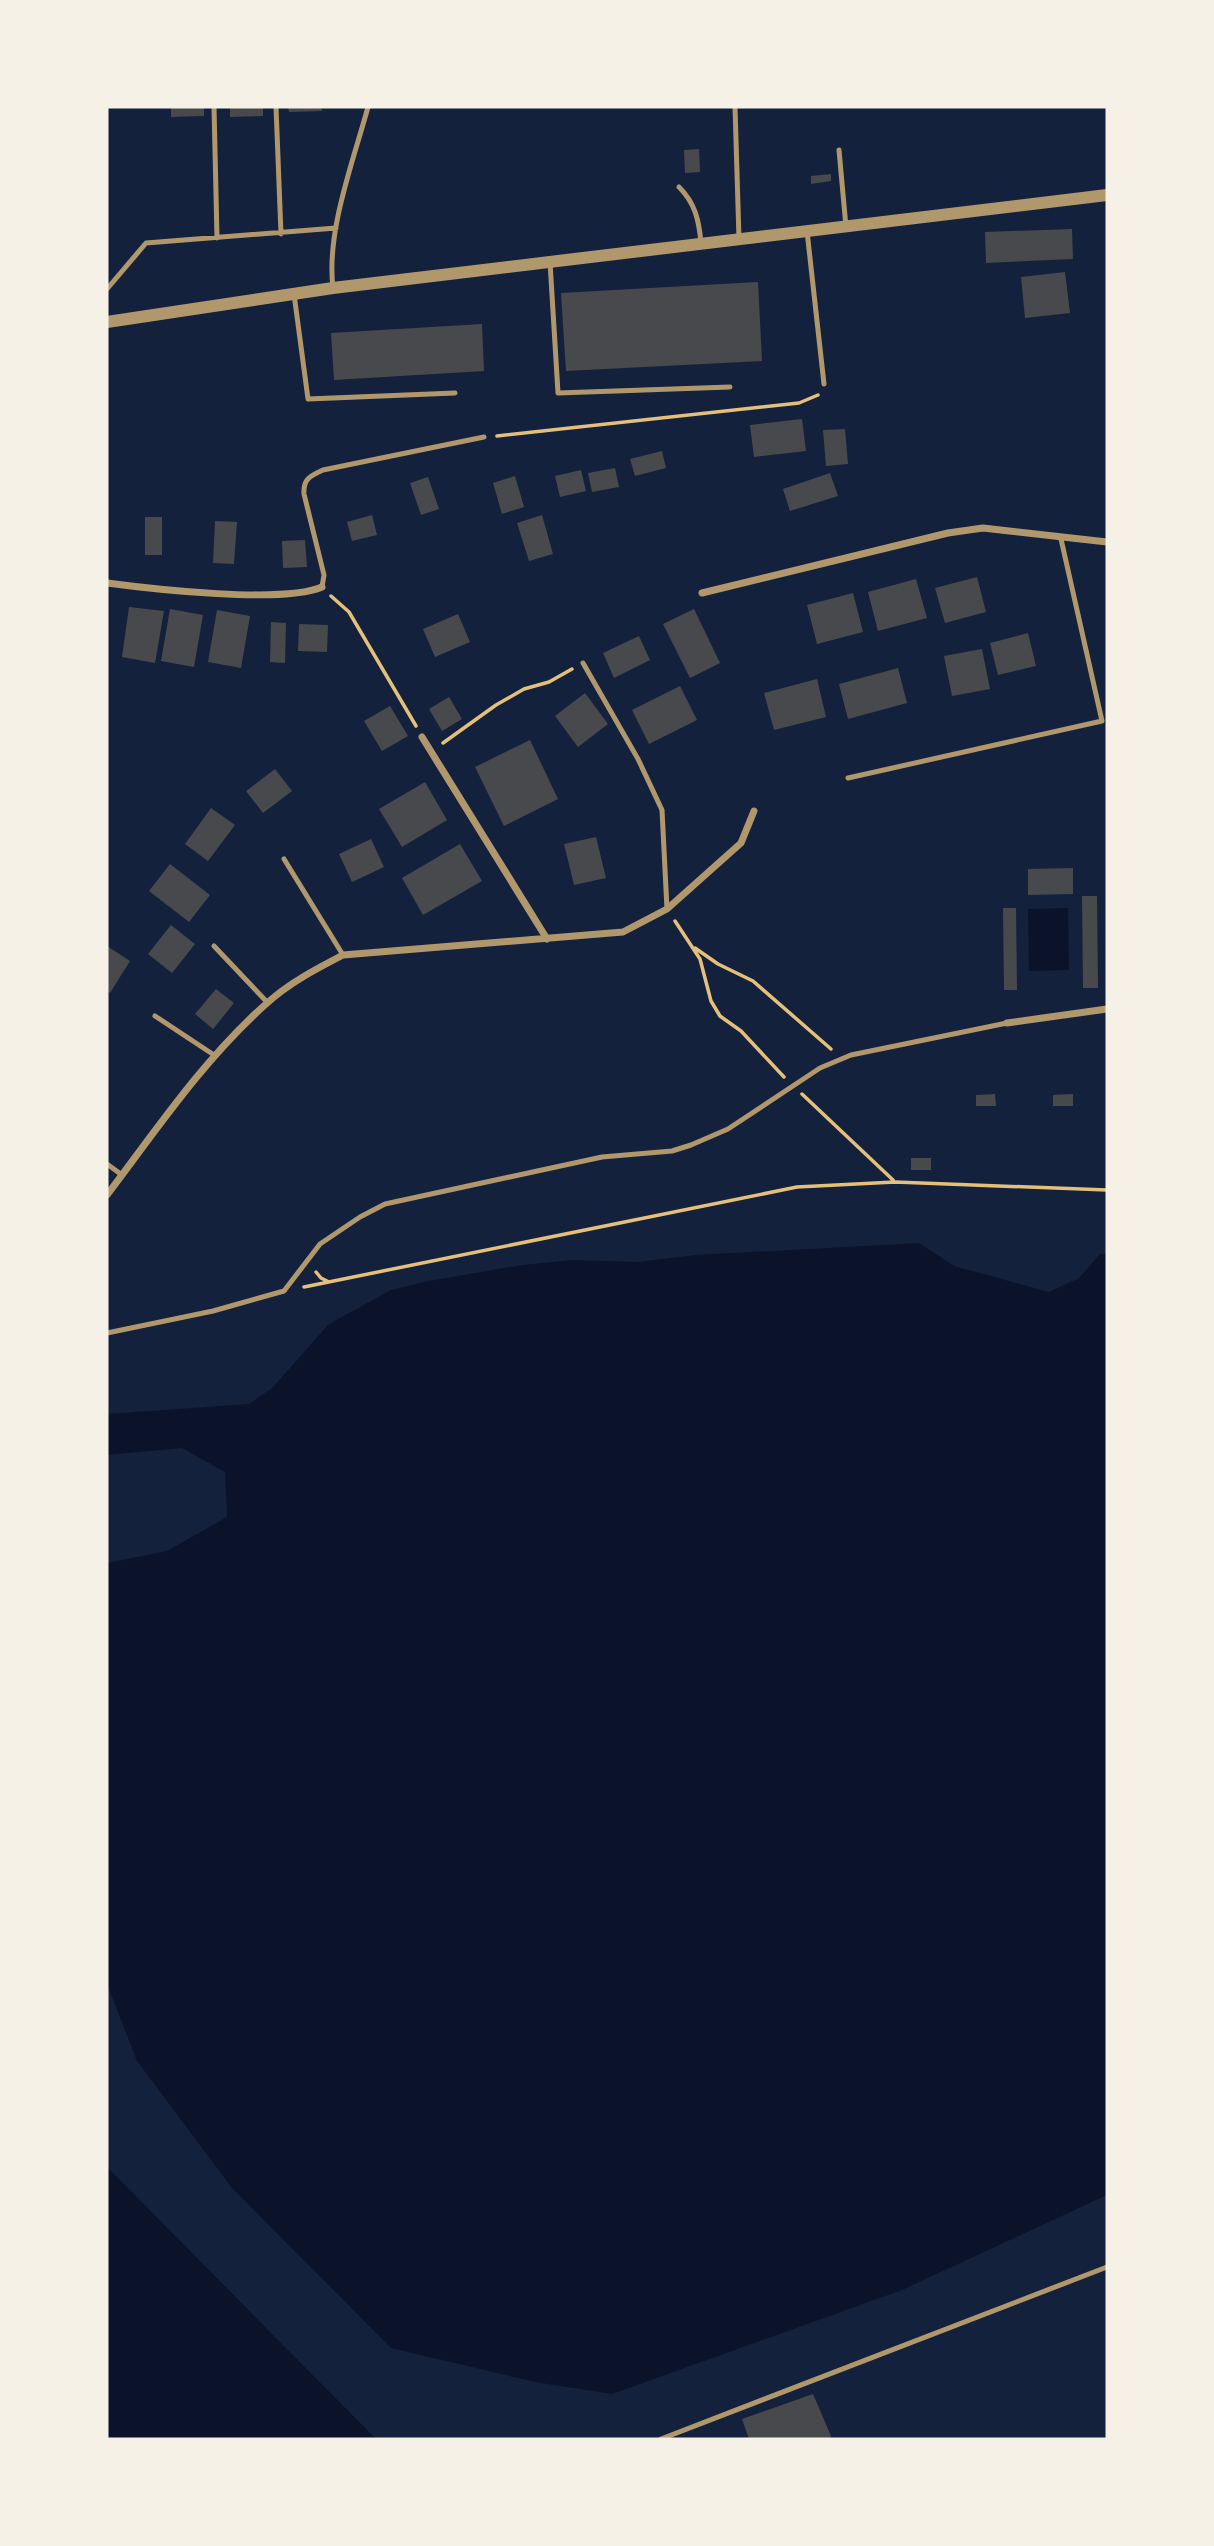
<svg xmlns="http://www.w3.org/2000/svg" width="1214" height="2546" font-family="'PT Sans Narrow',sans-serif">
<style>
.water{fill:#0b132b}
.building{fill:#48494c}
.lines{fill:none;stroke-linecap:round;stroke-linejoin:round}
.path{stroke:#e5c07b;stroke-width:3.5}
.service{stroke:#b1986c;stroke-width:5}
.minor{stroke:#b1986c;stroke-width:7}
.tertiary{stroke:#b1986c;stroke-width:12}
</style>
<rect width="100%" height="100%" fill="#14213d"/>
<!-- water -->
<path class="water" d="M 1068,908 L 1069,970 L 1029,971 L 1028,909 Z
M 919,1243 L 954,1266 L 1049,1292 L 1079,1278 L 1100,1254 L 1107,1254 L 1107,2195 L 902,2290 L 612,2394 L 535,2382 L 391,2348 L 232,2188 L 137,2061 L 107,1984 L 107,1563 L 167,1551 L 227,1517 L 225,1472 L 182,1448 L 107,1455 L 107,1414 L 249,1404 L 272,1388 L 329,1324 L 391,1290 L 423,1282 L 522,1265 L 573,1260 L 638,1262 L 695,1255 Z
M 107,2167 L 376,2439 L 107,2439 Z"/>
<!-- building -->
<path class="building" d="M 171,107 L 204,107 L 204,116 L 171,117 Z
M 230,107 L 263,107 L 263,116 L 230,117 Z
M 288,107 L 321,107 L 322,111 L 289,112 Z
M 699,149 L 700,172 L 685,173 L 684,150 Z
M 831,174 L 831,181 L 811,184 L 811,176 Z
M 1072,229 L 1073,259 L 986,263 L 985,232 Z
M 1065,272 L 1070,313 L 1025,318 L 1021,277 Z
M 758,282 L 762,361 L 566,371 L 561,293 Z
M 482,324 L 484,371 L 334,380 L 331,333 Z
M 802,419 L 806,451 L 754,457 L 750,425 Z
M 845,429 L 848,464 L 826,466 L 823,430 Z
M 662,451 L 666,468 L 635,476 L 630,459 Z
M 615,468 L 619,487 L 592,492 L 588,473 Z
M 581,470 L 586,491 L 560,497 L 555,476 Z
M 830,473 L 838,496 L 790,511 L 783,489 Z
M 515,476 L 524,507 L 502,514 L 493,483 Z
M 428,477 L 439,509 L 421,515 L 410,483 Z
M 372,515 L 377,535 L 352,541 L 347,522 Z
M 542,515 L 553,554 L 529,561 L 517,523 Z
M 145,517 L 162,517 L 162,555 L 145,555 Z
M 215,521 L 237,522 L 234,564 L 213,563 Z
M 305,540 L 307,567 L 283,568 L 282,541 Z
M 977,577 L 986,612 L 945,623 L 935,588 Z
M 916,579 L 927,618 L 878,631 L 868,592 Z
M 853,593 L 863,632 L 817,644 L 807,605 Z
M 129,607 L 164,611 L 155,663 L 122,657 Z
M 170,609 L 203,615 L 194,667 L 161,661 Z
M 694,609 L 720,663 L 690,678 L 663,624 Z
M 217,610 L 250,616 L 241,668 L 208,662 Z
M 458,614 L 470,642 L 435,657 L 423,629 Z
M 271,622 L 286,623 L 285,663 L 270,662 Z
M 299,624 L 328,625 L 327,652 L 298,651 Z
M 1028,633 L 1036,666 L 998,675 L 990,643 Z
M 639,636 L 650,660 L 614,678 L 603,653 Z
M 982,649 L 990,689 L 952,696 L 944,656 Z
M 898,668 L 907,703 L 848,719 L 839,684 Z
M 817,679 L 826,717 L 774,730 L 764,693 Z
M 680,686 L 697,720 L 649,744 L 632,710 Z
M 585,693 L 608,724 L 578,747 L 555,716 Z
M 449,697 L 462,719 L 442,731 L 429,709 Z
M 390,706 L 408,736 L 382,751 L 364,721 Z
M 530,740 L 558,799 L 504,826 L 475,767 Z
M 275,769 L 292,791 L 263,813 L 246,791 Z
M 425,782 L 447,820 L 402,847 L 379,809 Z
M 211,808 L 235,825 L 208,861 L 185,844 Z
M 596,837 L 606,878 L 574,885 L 564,844 Z
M 371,839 L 384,867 L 352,882 L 339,854 Z
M 460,844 L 482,881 L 423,915 L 402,878 Z
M 170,864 L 210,895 L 189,922 L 149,891 Z
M 1073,868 L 1073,894 L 1028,895 L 1028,869 Z
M 1082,896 L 1097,896 L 1098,988 L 1083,988 Z
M 1003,908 L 1016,908 L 1017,990 L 1004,990 Z
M 171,925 L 195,944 L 172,973 L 148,954 Z
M 107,946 L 130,961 L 110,993 L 107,991 Z
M 216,989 L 234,1003 L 213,1029 L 195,1014 Z
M 995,1094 L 996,1106 L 976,1106 L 976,1095 Z
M 1073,1094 L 1073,1106 L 1053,1106 L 1053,1095 Z
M 911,1158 L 931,1158 L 931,1170 L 911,1170 Z
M 813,2394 L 831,2436 L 830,2439 L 749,2439 L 742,2419 Z"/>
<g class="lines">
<!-- path -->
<path class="path" d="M 497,436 L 799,403 L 818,395
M 331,596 L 349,612 L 416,726
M 443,743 L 496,705 L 524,689 L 549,682 L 572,669
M 675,921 L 700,959 L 711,1001 L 720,1016 L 741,1031 L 784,1077
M 695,948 L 718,964 L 753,981 L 831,1049
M 802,1094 L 893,1180
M 316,1272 L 321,1278 L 329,1282
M 304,1287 L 797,1187 L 895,1182 L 1107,1190"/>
<!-- service -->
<path class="service" d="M 214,107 L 217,238
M 276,107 L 281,234
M 735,107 L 739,239
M 839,150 L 846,227
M 679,187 C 695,203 699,220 701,243
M 807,231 L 824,384
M 550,262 L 558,393 L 730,387
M 333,288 C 326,232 353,162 368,107
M 107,289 L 146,243 L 336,228
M 294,294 L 308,399 L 455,393
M 322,587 L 324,575 L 304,494 C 303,479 310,476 323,470 L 484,437
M 583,663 L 638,759 L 662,810 L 667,909
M 848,778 L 1102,721 L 1061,539
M 284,859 L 343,955
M 214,946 L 267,1002
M 155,1016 L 214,1055
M 107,1164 L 122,1175
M 107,1333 L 213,1311 L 284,1291 L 320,1244 L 360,1217 L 385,1204 L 602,1157 L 672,1151 L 691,1145 L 728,1129 L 820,1068 L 851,1055 L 1007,1023
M 661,2439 L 1107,2267"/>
<!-- minor -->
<path class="minor" d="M 107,583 C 152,589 283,604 322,587
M 702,593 L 948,533 L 983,528 L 1107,542
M 422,737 L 547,939
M 1007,1023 L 1107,1009
M 107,1195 C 157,1129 204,1059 266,1004 C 289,983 316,969 343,955 L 623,932 L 667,909 L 741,843 L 754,811"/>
<!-- tertiary -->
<path class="tertiary" d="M 107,322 L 333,288 L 1107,195"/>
</g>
<!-- border -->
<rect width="1214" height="2546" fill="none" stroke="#f6f1e7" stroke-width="217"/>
</svg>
